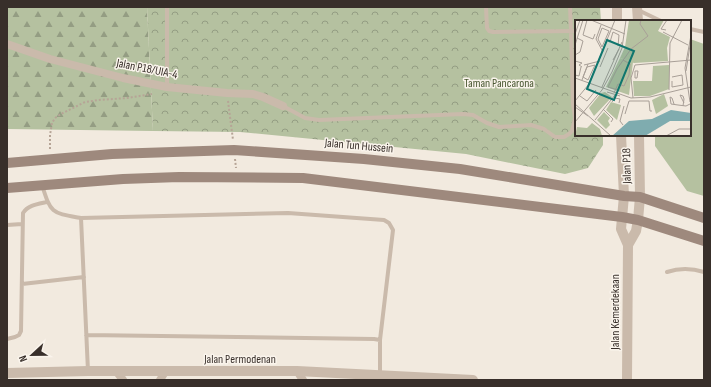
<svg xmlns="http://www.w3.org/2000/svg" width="711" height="387" font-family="'Sofia Sans Condensed',sans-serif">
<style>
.grass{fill:#b5c1a0}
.forest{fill:url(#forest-firs)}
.park{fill:url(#park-crowns)}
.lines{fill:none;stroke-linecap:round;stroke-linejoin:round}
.path{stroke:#b6a496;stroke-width:2;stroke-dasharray:2 2;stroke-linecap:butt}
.service{stroke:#cabaab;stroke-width:4}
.minor{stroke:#cabaab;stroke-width:8}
.tertiary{stroke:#cabaab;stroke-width:10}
.secondary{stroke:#9e897d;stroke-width:10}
.labels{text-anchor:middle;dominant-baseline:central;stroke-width:3;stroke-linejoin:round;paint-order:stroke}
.street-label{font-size:12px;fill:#382f2a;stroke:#faf4ec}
.park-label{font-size:12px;fill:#47562f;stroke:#faf4ec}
.inset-road{fill:none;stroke:#a89f97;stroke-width:1}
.view{fill:#0f766e;fill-opacity:0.15;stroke:#0f766e;stroke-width:2}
.inset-edge{fill:none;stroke:#382f2a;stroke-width:2}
</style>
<defs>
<pattern id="forest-firs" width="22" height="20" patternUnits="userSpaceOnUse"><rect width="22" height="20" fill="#b5c1a0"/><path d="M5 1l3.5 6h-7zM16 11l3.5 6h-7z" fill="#949d83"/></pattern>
<pattern id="park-crowns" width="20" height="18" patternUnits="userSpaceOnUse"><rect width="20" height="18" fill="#b5c1a0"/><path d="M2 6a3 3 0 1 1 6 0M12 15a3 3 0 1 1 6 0" fill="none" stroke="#949d83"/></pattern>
</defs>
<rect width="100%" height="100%" fill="#f2eadf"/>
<!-- grass -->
<path class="grass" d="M 690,39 L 704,44 L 704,196 L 687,191 L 655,146 L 655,135 L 690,135 Z"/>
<!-- forest -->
<path class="forest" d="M 7,7 L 147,7 L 153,131 L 7,129 Z"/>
<!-- park -->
<path class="park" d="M 147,7 L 600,7 L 601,21 L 576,21 L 576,135 L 603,135 L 603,145 L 588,168 L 565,174 L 466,154 L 240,132 L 153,131 Z"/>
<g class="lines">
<!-- path -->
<path class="path" d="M 228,101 L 233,140
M 50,149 L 50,135 L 52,123 L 55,118 L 61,114 L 85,102 L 99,100 L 127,98 L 152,94
M 235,159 L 236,168"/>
<!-- service -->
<path class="service" d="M 167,7 L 167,87
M 486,7 L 487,28 L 489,31 L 493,32 L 576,31
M 638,10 L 661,21
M 690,29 L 704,32
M 283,106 L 305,118 L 319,120 L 463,114 L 473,115 L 487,123 L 499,127 L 531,125 L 544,129 L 555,137 L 564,137 L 569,134 L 572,131 L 575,118 L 573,104 L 571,31 L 570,7
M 42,185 C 51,214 52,213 81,218 L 288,213 L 384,220 L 389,223 L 393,230 L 380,340
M 81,218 L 88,371
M 7,225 L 22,224
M 667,272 C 679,268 691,268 704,272
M 22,284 L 84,277
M 86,335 L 374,339 L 380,340 L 380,375
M 7,339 L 15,337 L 19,335 L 21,331 L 23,213 C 28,205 38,204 47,202"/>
<!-- minor -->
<path class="minor" d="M 7,44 L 50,59 L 123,78 L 167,87 L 227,93 L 253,94 L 263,97 L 283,106
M 297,371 L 303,380
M 117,372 L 123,380
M 160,380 L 165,372"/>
<!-- tertiary -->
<path class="tertiary" d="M 617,7 L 617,21
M 637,7 L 638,21
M 621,135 L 624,196 L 621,229 L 628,245 L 627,380
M 628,245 L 636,231 L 638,220 L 640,197 L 639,135
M 7,373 L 88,371 L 297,371 L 473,380"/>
<!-- secondary -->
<path class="secondary" d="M 7,163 L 112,154 L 234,150 L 364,159 L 460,169 L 624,196 L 640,197 L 704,218
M 7,188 L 123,179 L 179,177 L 303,178 L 622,217 L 638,220 L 704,241"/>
</g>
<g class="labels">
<!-- street labels -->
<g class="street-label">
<text transform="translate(147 69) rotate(11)">Jalan P18/UIA-4</text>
<text transform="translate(359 146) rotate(5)">Jalan Tun Hussein</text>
<text transform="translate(627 166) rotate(-91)">Jalan P18</text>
<text transform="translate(615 312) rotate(-90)">Jalan Kemerdekaan</text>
<text x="240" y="359">Jalan Permodenan</text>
</g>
<!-- park labels -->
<g class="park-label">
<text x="499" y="83">Taman Pancarona</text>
</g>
</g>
<!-- overview -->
<g transform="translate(575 20)">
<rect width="116" height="116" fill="#f2eadf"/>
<path d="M 30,72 L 37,77 L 19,96 L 14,88 L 26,73 ZM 89,74 L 93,86 L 81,94 L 77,80 ZM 36,82 L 46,85 L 42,100 L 31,90 Z" fill="#b5c1a0"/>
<path d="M 54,0 L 89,0 L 83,11 L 95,17 L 92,28 L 93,41 L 59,43 L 45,38 L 50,27 ZM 94,45 L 94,69 L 75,76 L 59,76 L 58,61 L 77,61 L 78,46 ZM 29,92 L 35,98 L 33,101 L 35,105 L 31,109 L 22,100 ZM 17,103 L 25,109 L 27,116 L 0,116 L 2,107 L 12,108 Z" fill="#b5c1a0"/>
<path d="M 45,38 L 58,42 L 54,75 L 31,67 Z" fill="#b5c1a0"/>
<path d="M 96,90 L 116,93 L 116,101 L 95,101 L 70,116 L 37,116 L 54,101 L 77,99 Z" fill="#7facaf"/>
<path class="inset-road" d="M 12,0 L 8,15 L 18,19 L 20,14M 16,0 L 50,14M 26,5 L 21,19 L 28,32M 27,8 L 34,11 L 27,27 L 23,19 ZM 91,10 L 86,9 L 92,0M 88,12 L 113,25M 0,14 L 5,0M 33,21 L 35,22 L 38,12 L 44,15 L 43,26M 0,25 L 8,0M 0,35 L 5,32 L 8,21 L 2,18M 38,40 L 44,29M 0,41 L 7,43 L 4,45 L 7,47M 9,45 L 25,41M 20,45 L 13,60 L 8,57 L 12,47 ZM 25,47 L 33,28M 60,51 L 63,51 L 62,58 L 60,58 ZM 111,51 L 116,19M 0,55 L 4,56 L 6,47M 0,58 L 56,78 L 75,77 L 116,67M 7,60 L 13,44M 97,61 L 97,67 L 108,65 L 107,55 L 97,57M 27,67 L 47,22M 43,70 L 33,67 L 42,49 L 56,29 L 73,16 L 65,4 L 66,0M 94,70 L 95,23 L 107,0M 32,72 L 45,76M 39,73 L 43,64 L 49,66 L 54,55 L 55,44 L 48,40M 5,76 L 12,81 L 21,70M 58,78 L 56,58 L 60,45 L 116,40M 0,81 L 14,64 L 40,0M 37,82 L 40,78 L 45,79 L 44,83M 115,82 L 110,48 L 116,15M 0,84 L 36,116M 99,84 L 97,78 L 95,77 L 96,84 L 103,85 L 111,86 L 115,84M 108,86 L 109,79 L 108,76 L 105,75 L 109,83M 0,87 L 13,96M 28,89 L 38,99 L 36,102M 50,94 L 54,81 L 74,81 L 75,91 L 77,91M 20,100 L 40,75M 0,102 L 27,70 L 37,52 L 47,28 L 51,0M 48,105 L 45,101 L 49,86M 91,116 L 104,109 L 116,109"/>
<path class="view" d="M 32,20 L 59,31 L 39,80 L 12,69 Z"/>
<rect width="116" height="116" class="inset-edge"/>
</g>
<!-- border -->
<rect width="711" height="387" fill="none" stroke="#382f2a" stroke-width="16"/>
<!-- north arrow -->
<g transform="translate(32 355) rotate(248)" stroke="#faf4ec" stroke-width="3" paint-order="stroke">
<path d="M0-3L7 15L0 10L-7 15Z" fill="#382f2a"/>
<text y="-6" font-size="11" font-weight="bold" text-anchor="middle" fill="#382f2a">N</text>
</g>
</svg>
